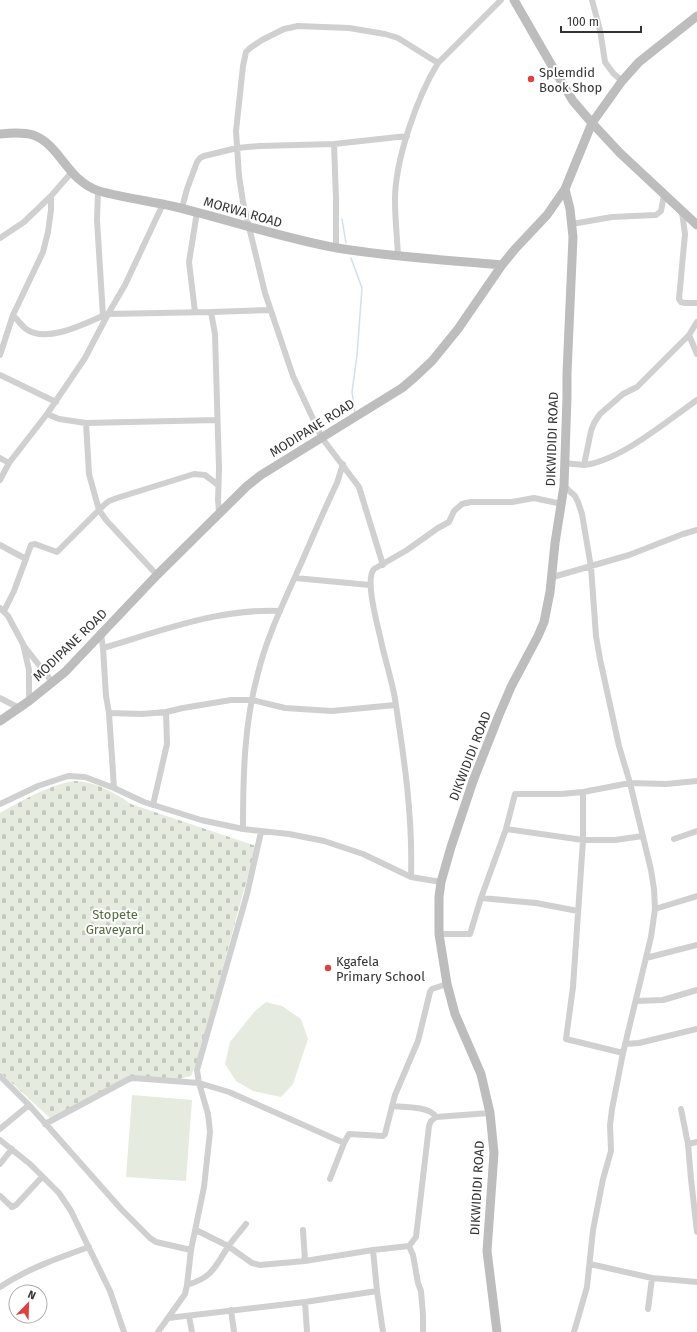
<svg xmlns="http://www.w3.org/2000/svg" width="697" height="1332" font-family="'Fira Sans',sans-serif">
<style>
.cemetery{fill:url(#cemetery-stones)}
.pitch{fill:#e5ebdf}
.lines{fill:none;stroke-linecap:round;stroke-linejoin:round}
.stream{stroke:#d0e0ec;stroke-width:1.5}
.street{stroke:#d0d0d0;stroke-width:6}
.secondary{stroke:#bdbdbd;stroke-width:9}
.poi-dot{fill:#de4044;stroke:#fff;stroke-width:1.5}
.labels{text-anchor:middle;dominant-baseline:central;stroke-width:4;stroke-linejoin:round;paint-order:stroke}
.poi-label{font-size:13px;fill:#333;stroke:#fff;text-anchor:start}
.street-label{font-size:13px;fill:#333;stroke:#fff}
.park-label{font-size:13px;fill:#536d41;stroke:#fff}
</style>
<defs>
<pattern id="cemetery-stones" width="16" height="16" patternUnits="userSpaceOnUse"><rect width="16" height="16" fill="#e5ebdf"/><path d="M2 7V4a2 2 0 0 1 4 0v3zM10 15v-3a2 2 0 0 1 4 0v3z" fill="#c5cac0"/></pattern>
</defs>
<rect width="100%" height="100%" fill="#fff"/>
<!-- cemetery -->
<path class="cemetery" d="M 73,781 C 95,781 113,792 131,804 L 256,846 L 212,1007 L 197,1061 L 191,1076 L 179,1079 L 127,1077 L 51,1119 L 0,1072 L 0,813 C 23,800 47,786 73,781 Z"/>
<!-- pitch -->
<path class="pitch" d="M 266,1002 L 282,1006 L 301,1019 L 308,1039 L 293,1084 L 281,1097 L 253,1091 L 236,1081 L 225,1064 L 230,1042 L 255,1011 Z
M 132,1095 L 192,1100 L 186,1181 L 126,1177 Z"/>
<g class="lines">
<!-- stream -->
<path class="stream" d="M 342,219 L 346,243
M 351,258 L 362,288 L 357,355 L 352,392 L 355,413"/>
<!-- street -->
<path class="street" d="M 592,0 L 600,30 L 605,62 L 613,73 L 622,81
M 334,144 L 336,199 L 336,248
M 98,191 L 97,220 L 103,316
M 163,204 L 125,285 L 108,314 L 211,312 L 270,310
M 182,208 L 187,189 L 197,162 L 200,158 L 204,156 L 237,148 L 260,146 L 334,144 L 407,136
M 682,212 L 685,234 L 679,299 L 681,302 L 685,303 L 697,303
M 572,224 L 612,217 L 656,215 L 661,211 L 664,195
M 0,238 L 24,222 L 51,196
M 398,255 C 397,237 395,218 395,200 C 395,160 417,97 438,63 L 501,0
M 195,312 L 189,262 L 197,212
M 211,312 L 215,334 L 219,469 L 218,500 L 219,512
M 13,315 C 17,319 21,325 26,329 C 47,344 86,323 107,314
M 697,322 L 689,335 L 697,354
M 689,335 L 637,387 L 623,394 L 600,414 L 594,423 L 591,431 L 584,465 C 620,461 667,421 697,400
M 0,355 L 13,315 L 43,252 L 48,232 L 51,210 L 51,196 L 71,173
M 0,375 L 56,402
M 47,414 L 59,419 L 86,423 L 217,420
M 86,423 L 89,474 L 99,510 L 106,520 L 157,575
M 0,458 L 9,463
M 564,463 L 584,465
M 0,480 L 9,463 L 47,414 L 85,358 L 108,314
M 564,486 L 575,496 L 578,502 L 582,514 L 591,567 L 596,636 L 600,659 L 619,746 L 630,783 L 651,870 L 654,889 L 655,909 L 651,937 L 623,1053 L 612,1109 L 610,1125 L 611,1151 L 603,1179 L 593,1230 L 587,1287 L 574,1332
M 0,545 L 26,559
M 383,565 L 359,487 L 322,438 L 293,376 L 265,293 L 243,202 L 239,176 L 236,131 L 243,66 L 246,52 L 250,48 L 262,40 L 284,29 L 298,26 L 349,28 L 385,34 L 398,38 L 438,63
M 553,577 L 629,555 L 683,534 L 697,530
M 295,578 L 370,585
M 0,608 L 8,616 L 23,644 L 29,670 L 29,701
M 4,611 L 14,591 L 31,545 L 35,544 L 57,552 L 104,505 L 109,501 L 120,497 L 194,474 L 205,475 L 218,485
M 101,634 L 103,648 L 106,696 L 109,713 L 114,788
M 24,646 L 53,683
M 103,648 C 161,631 219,608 280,611
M 0,698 L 19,708
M 109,713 L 142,714 L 166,712 L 183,708 L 231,700 L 252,700 L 285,708 L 332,711 L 395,705
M 583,792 L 583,840 L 573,987 L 566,1039 L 623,1053
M 0,804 L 38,786 L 68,776 L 85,777 L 114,788 L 144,802 L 201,820 L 243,829 L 289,834 L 324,841 L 363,854 L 411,877 L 441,882
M 153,805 L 167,744 L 166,712
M 243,829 C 243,777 244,724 258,673 C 266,640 281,608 295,577 C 309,546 322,514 337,483 L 343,464
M 506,829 L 583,840 L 615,840 L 643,836
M 674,839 L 697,831
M 411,877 C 413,817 404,757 395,699 C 392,681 386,663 382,645 C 379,630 364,580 374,569 L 407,550 L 438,528 L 449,522 L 454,511 L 462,504 L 471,502 L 512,502 L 534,498 L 562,504
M 481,898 L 536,903 L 578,911
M 655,909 L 697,896
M 439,934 L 470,934 L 481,898 L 506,829 L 515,794 L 561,794 L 583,792 L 630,783 L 666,784 L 697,781
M 646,958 L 697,945
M 636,1001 L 663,1000 L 697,990
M 625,1044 L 639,1043 L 697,1029
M 0,1076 L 29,1105 L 122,1210 L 150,1238 L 156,1242 L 191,1250
M 392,1106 C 403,1107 430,1106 436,1117
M 681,1109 L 688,1144
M 45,1124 L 129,1079 L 133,1078 L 199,1083 L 229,1092 L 344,1143
M 0,1129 L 29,1105
M 0,1140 L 30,1164 L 59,1193 L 71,1211 L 110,1291 L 124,1332
M 697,1142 L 688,1144 L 691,1179 L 697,1232
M 0,1164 L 12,1149
M 330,1179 L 344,1143 L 349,1134 L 383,1136 L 385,1134 L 395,1095 L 418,1041 L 430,992 L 432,989 L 447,984
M 0,1196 L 12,1207 L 16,1205 L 42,1177
M 196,1230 L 228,1246 L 252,1263 L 260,1265 L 305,1261 L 373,1250
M 303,1230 L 305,1261
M 409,1246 L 413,1255 L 418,1283 L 421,1291 L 423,1315 L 423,1332
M 590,1264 L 652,1278 L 697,1282
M 187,1285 C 213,1277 214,1268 228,1247 C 233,1239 240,1232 246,1224
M 0,1287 C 27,1269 58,1258 89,1247
M 377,1291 L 383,1332
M 305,1302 L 307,1332
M 648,1309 L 652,1278
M 231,1310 L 234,1332
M 189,1316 L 192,1332
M 168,1318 L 305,1302 L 377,1291 L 373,1250 L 409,1246 L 416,1237 L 429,1126 L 431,1121 L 436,1117 L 490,1113
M 158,1332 L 185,1294 L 187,1285 L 191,1250 L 204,1187 L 210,1132 L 208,1114 L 199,1083 L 197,1070 L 247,894 L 261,832"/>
<!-- secondary -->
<path class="secondary" d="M 514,0 L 548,59 L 573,101 L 592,123 L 620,153 L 697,225
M 0,134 C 10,133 23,132 33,135 C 60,144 67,181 99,191 C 124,198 150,201 176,207 C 230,220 282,238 337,248 C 391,257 447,260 502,265
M 0,721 L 29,701 L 65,672 L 157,575 L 247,486 L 261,475 L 402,388 L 415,377 L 432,361 L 458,329 L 502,265 L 515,249 L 547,215 L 565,189 L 592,123 L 622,81 L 639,62 L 697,16
M 497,1332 L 487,1251 L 494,1153 L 490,1113 L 481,1074 L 455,1014 L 447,984 L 439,934 L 439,897 L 441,882 L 451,847 L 473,781 L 499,715 L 511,687 L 538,636 L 544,622 L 550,592 L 555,543 L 564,486 L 567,397 L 567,373 L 573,237 L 570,209 L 565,189"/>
</g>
<!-- markers -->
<g class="poi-dot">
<circle cx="531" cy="79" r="4"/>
<circle cx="328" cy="968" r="4"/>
</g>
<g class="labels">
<!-- poi labels -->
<g class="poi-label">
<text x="539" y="72">Splemdid<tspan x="539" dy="15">Book Shop</tspan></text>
<text x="336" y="961">Kgafela<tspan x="336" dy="15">Primary School</tspan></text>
</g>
<!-- street labels -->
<g class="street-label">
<text transform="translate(243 212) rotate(16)">MORWA ROAD</text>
<text transform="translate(312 428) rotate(-32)">MODIPANE ROAD</text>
<text transform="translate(552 439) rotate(-88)">DIKWIDIDI ROAD</text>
<text transform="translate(70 645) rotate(-44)">MODIPANE ROAD</text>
<text transform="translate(470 756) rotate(-69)">DIKWIDIDI ROAD</text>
<text transform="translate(477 1188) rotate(-87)">DIKWIDIDI ROAD</text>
</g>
<!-- park labels -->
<g class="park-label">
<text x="115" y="914">Stopete<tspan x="115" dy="15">Graveyard</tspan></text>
</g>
</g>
<!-- north arrow -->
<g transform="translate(28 1304) rotate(23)"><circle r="19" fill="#ffffff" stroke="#adadad"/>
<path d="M0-3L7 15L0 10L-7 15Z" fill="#de4044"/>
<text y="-6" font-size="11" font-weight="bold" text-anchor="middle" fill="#333333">N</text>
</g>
<!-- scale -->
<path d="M561 26v6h80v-6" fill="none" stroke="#333333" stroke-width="2"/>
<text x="567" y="26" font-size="12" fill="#333333" stroke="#ffffff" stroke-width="3" paint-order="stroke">100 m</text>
</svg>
